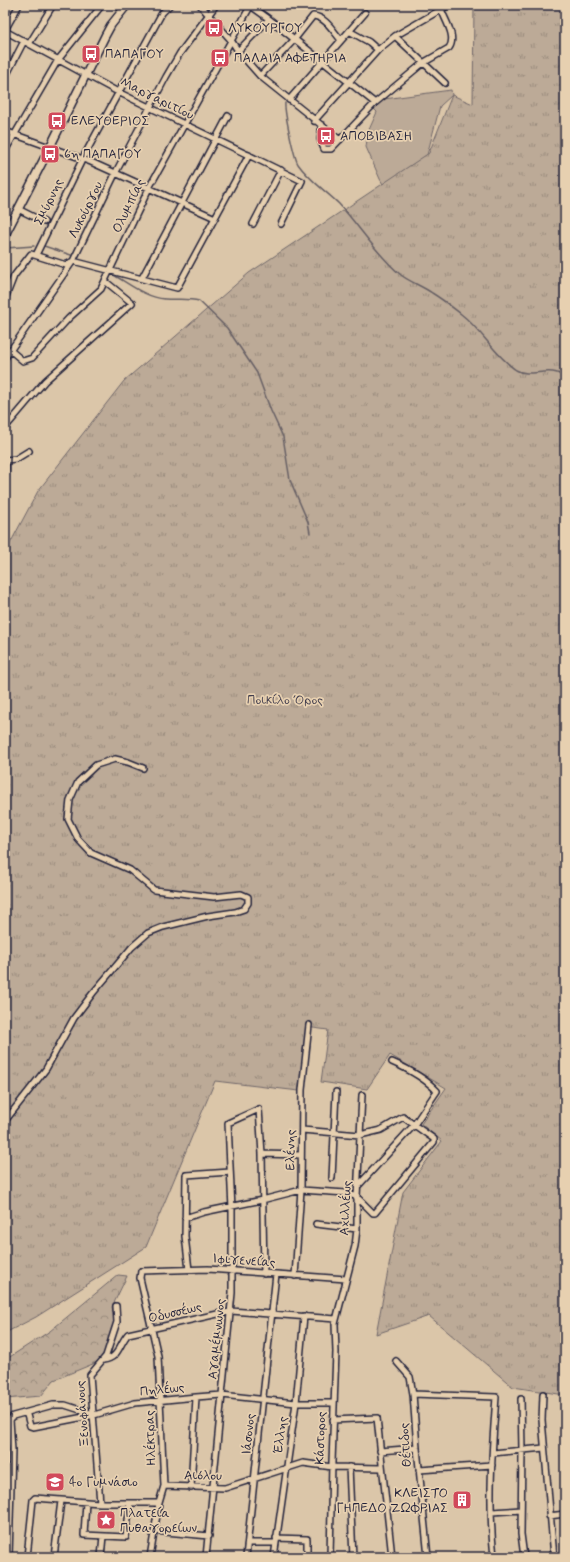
<svg xmlns="http://www.w3.org/2000/svg" width="570" height="1562" font-family="Mynerve,sans-serif">
<style>
.grass{fill:#bcaa97;stroke:#6f6669}
.forest{fill:url(#forest-crowns);stroke:#6f6669}
.park{fill:url(#park-tufts);stroke:#6f6669}
.lines{fill:none;stroke-linecap:round;stroke-linejoin:round}
.stream{stroke:#665f64;stroke-width:1.5}
.street-casing{stroke:#22223b;stroke-width:8}
.secondary-casing{stroke:#22223b;stroke-width:10}
.street{stroke:#e7d0b0;stroke-width:5}
.secondary{stroke:#e7d0b0;stroke-width:7}
.labels{text-anchor:middle;dominant-baseline:central;stroke-width:3.5;stroke-linejoin:round;paint-order:stroke}
.poi-label{font-size:13px;fill:#22223b;stroke:#e7d0b0;text-anchor:start}
.street-label{font-size:13px;fill:#22223b;stroke:#e7d0b0}
.park-label{font-size:13px;fill:#413d4d;stroke:#e7d0b0}
</style>
<defs>
<pattern id="forest-crowns" width="20" height="18" patternUnits="userSpaceOnUse"><rect width="20" height="18" fill="#bcaa97"/><path d="M2 6a3 3 0 1 1 6 0M12 15a3 3 0 1 1 6 0" fill="none" stroke="#988a7c"/></pattern>
<pattern id="park-tufts" width="24" height="20" patternUnits="userSpaceOnUse"><rect width="24" height="20" fill="#bcaa97"/><path d="M3 7l-1-3M5 7V3M7 7l1-3M15 17l-1-3M17 17v-4M19 17l1-3" fill="none" stroke="#988a7c"/></pattern>
</defs>
<rect width="100%" height="100%" fill="#dbc6a9"/>
<filter id="ink" filterUnits="userSpaceOnUse"><feTurbulence type="fractalNoise" baseFrequency=".025" numOctaves="2"/><feDisplacementMap in="SourceGraphic" scale="8" xChannelSelector="R" yChannelSelector="G"/><feConvolveMatrix kernelMatrix="1 2 1 2 8 2 1 2 1" color-interpolation-filters="sRGB"/></filter>
<g filter="url(#ink)">
<!-- grass -->
<path class="grass" d="M 451,90 L 452,95 L 440,106 L 422,174 L 392,200 L 380,179 L 366,147 L 368,132 L 377,112 L 373,108 L 384,99 Z"/>
<!-- forest -->
<path class="forest" d="M 118,1275 L 127,1276 L 112,1307 L 115,1320 L 105,1355 L 100,1361 L 54,1380 L 41,1396 L 5,1399 L 5,1360 L 50,1331 Z"/>
<!-- park -->
<path class="park" d="M 474,5 L 565,5 L 565,1395 L 513,1387 L 429,1316 L 376,1334 L 403,1192 L 442,1141 L 421,1124 L 446,1088 L 390,1055 L 367,1089 L 321,1082 L 328,1030 L 306,1027 L 299,1091 L 215,1081 L 146,1247 L 36,1317 L 5,1333 L 5,553 L 38,491 L 124,381 L 249,273 L 429,153 L 452,95 L 473,104 Z"/>
<g class="lines">
<!-- stream -->
<path class="stream" d="M 285,103 C 284,111 294,157 298,164 C 309,180 326,191 339,204 C 360,227 377,255 401,275 C 410,282 422,286 432,293 C 442,299 452,307 461,314 C 482,330 494,355 516,370 C 530,379 552,364 565,378
M 44,246 L 71,255
M 6,248 L 34,246
M 112,274 C 128,283 146,298 165,299 C 176,300 188,298 199,301 L 227,328 L 257,373 L 271,411 L 283,437 L 290,480 L 308,522 L 310,533"/>
<!-- street casing -->
<g class="street-casing">
<path id="street" d="M 200,5 L 231,40 L 238,51 L 260,76 L 340,140
M 251,6 L 269,19 L 375,103
M 5,30 L 19,5
M 5,31 L 118,92 L 302,181 L 281,224
M 349,31 L 369,42 L 378,50
M 395,36 L 445,83
M 29,44 L 53,5
M 238,51 L 269,19
M 260,76 L 294,40 L 313,16 C 326,17 333,31 341,40
M 5,78 L 24,41
M 289,100 L 365,13
M 314,121 L 378,50 L 395,36 L 449,5
M 322,125 L 320,139 L 324,149 L 331,149 L 375,103 L 423,63 L 449,48 C 457,37 445,20 441,9
M 5,131 L 91,162 L 215,218
M 5,151 L 58,60 L 102,5
M 18,209 L 44,222
M 253,224 L 281,170
M 36,255 L 84,156 L 162,13 L 170,5
M 142,278 L 228,116
M 5,299 L 14,276 L 31,254 L 66,265 L 73,261 L 177,288 L 249,155
M 10,350 L 23,361 L 32,358 L 69,318 L 101,289 L 150,186 L 251,5
M 5,358 L 73,261 L 117,170 L 166,77 L 180,53 L 216,5
M 5,428 L 45,381 L 132,303 L 105,281
M 5,459 L 6,460 L 5,480
M 6,460 L 16,459 L 29,451
M 5,1121 L 46,1069 L 74,1018 L 93,993 L 132,947 L 148,933 L 163,927 L 208,916 L 235,912 L 244,909 L 248,903 L 248,897 L 241,894 L 214,897 L 154,890 L 130,870 L 91,853 L 78,839 L 68,819 L 70,800 L 78,782 L 96,765 L 115,759 L 128,762 L 143,768
M 262,1154 L 301,1155
M 332,1178 L 336,1092
M 358,1186 L 414,1125 L 437,1091 C 425,1078 408,1069 392,1062
M 185,1218 L 204,1212 L 262,1200 L 301,1190 L 346,1193 L 357,1197 L 373,1213 L 375,1213 L 434,1142 L 434,1139 L 403,1117 L 381,1130 L 360,1135 L 302,1130
M 316,1224 L 357,1229
M 189,1270 L 185,1236 L 186,1175 L 230,1172
M 295,1276 L 301,1190 L 302,1090 L 309,1025
M 103,1360 C 119,1359 119,1344 128,1334 L 231,1311 L 336,1319
M 396,1361 L 410,1377 L 413,1394 L 417,1448 L 428,1557
M 413,1394 L 496,1397 C 492,1450 488,1504 494,1557
M 543,1394 L 542,1420 L 554,1557
M 521,1399 L 522,1450 L 521,1534 L 524,1557
M 24,1413 L 53,1405 L 65,1405 L 93,1414
M 333,1420 L 377,1418 L 392,1557
M 380,1451 L 417,1448
M 493,1453 L 544,1448
M 349,1467 L 353,1557
M 419,1470 L 492,1465
M 164,1486 L 225,1488 L 303,1463 L 332,1467 L 381,1468
M 191,1488 L 196,1397
M 86,1502 L 84,1535 L 126,1537 L 130,1503
M 100,1503 L 90,1375 L 106,1356 L 117,1322 L 116,1306
M 492,1512 L 521,1510
M 549,1516 L 565,1514
M 155,1531 L 209,1536
M 276,1538 L 307,1539 L 307,1557
M 248,1543 L 276,1543
M 9,1557 L 12,1450 L 10,1420 L 13,1416 L 24,1413 L 27,1415 L 30,1426 L 33,1427 L 94,1415 L 135,1403 L 196,1397 L 222,1395 L 296,1403 L 333,1403
M 27,1557 L 33,1500 L 35,1498 L 100,1503 L 159,1503
M 54,1557 L 61,1501
M 101,1557 L 103,1536
M 150,1557 L 159,1503 L 164,1486 L 158,1356 L 140,1278 L 141,1271 L 208,1269 L 346,1279
M 206,1557 L 232,1293 L 232,1209 L 228,1123 L 259,1109 L 262,1154 L 264,1274
M 246,1557 L 276,1274
M 274,1557 L 296,1403 L 304,1316
M 330,1557 L 332,1462 L 336,1352 L 335,1324 L 355,1246 L 357,1229 L 357,1197 L 362,1095"/>
</g>
<!-- secondary casing -->
<g class="secondary-casing">
<path id="secondary" d="M 5,235 L 47,153 L 105,36 L 111,25 L 127,5"/>
</g>
<!-- street -->
<use href="#street" class="street"/>
<!-- secondary -->
<use href="#secondary" class="secondary"/>
</g>
</g>
<!-- icons -->
<defs>
<g id="bus-square" transform="scale(1)"><rect x="-9" y="-9" width="18" height="18" rx="4" fill="#d1495b" stroke="#e7d0b0"/><path d="M-5-6H5V4H4V6H2V4H-2V6H-4V4H-5ZM-3.5-4V0h7V-4ZM-3.5 1.2v1.5H-2V1.2ZM2 1.2v1.5H3.5V1.2Z" fill="#fff"/></g>
<g id="school-square" transform="scale(1)"><rect x="-9" y="-9" width="18" height="18" rx="4" fill="#d1495b" stroke="#e7d0b0"/><path d="M0-5L7-2L0 1L-7-2ZM-4 1L0 2.5L4 1V4Q0 6-4 4Z" fill="#fff"/></g>
<g id="building-square" transform="scale(1)"><rect x="-9" y="-9" width="18" height="18" rx="4" fill="#d1495b" stroke="#e7d0b0"/><path d="M-4-6H4V6H1V3H-1V6H-4ZM-2.5-4.3h1.7v1.8h-1.7ZM.8-4.3h1.7v1.8H.8ZM-2.5-1h1.7V.8h-1.7ZM.8-1h1.7V.8H.8Z" fill="#fff"/></g>
<g id="sight-square" transform="scale(1)"><rect x="-9" y="-9" width="18" height="18" rx="4" fill="#d1495b" stroke="#e7d0b0"/><path d="M0-6L1.8-2.2L6-1.7L2.9 1.2L3.7 5.4L0 3.3L-3.7 5.4L-2.9 1.2L-6-1.7L-1.8-2.2Z" fill="#fff"/></g>
</defs>
<g fill-rule="evenodd">
<use href="#bus-square" x="214" y="28"/>
<use href="#bus-square" x="91" y="54"/>
<use href="#bus-square" x="220" y="58"/>
<use href="#bus-square" x="57" y="121"/>
<use href="#bus-square" x="326" y="136"/>
<use href="#bus-square" x="50" y="154"/>
<use href="#school-square" x="55" y="1482"/>
<use href="#building-square" x="462" y="1500"/>
<use href="#sight-square" x="106" y="1520"/>
</g>
<g class="labels">
<!-- poi labels -->
<g class="poi-label">
<text x="228" y="28">ΛΥΚΟΥΡΓΟΥ</text>
<text x="105" y="54">ΠΑΠΑΓΟΥ</text>
<text x="234" y="58">ΠΑΛΑΙΑ ΑΦΕΤΗΡΙΑ</text>
<text x="71" y="121">ΕΛΕΥΘΕΡΙΟΣ</text>
<text x="340" y="136">ΑΠΟΒΙΒΑΣΗ</text>
<text x="64" y="154">6η ΠΑΠΑΓΟΥ</text>
<text x="69" y="1482">4ο Γυμνάσιο</text>
<text x="448" y="1493" text-anchor="end">ΚΛΕΙΣΤΟ<tspan x="448" dy="15">ΓΗΠΕΔΟ ΖΩΦΡΙΑΣ</tspan></text>
<text x="120" y="1513">Πλατεία<tspan x="120" dy="15">Πυθαγορείων</tspan></text>
</g>
<!-- street labels -->
<g class="street-label">
<text transform="translate(157 99) rotate(26)">Μαργαριτίου</text>
<text transform="translate(49 202) rotate(-64)">Σμύρνης</text>
<text transform="translate(129 206) rotate(-64)">Ολυμπίας</text>
<text transform="translate(86 210) rotate(-64)">Λυκούργου</text>
<text transform="translate(291 1150) rotate(-89)">Ελένης</text>
<text transform="translate(346 1208) rotate(-87)">Αχιλλέως</text>
<text transform="translate(244 1261) rotate(4)">Ιφιγενείας</text>
<text transform="translate(175 1313) rotate(-13)">Οδυσσέως</text>
<text transform="translate(217 1339) rotate(-84)">Αγαμέμνωνος</text>
<text transform="translate(162 1390) rotate(-6)">Πηλέως</text>
<text transform="translate(83 1414) rotate(-94)">Ξενοφάνους</text>
<text transform="translate(249 1434) rotate(-84)">Ιάσονος</text>
<text transform="translate(281 1435) rotate(-82)">Έλλης</text>
<text transform="translate(151 1438) rotate(-92)">Ηλέκτρας</text>
<text transform="translate(321 1438) rotate(-88)">Κάστορος</text>
<text transform="translate(406 1445) rotate(-94)">Θέτιδος</text>
<text transform="translate(203 1476) rotate(1)">Αιόλου</text>
</g>
<!-- park labels -->
<g class="park-label">
<text x="285" y="700">Ποικίλο Όρος</text>
</g>
</g>
<!-- margin -->
<rect width="570" height="1562" fill="none" stroke="#e7d0b0" stroke-width="20"/>
<rect x="10" y="10" width="550" height="1542" fill="none" stroke="#22223b" stroke-width="1.5" filter="url(#ink)"/>
</svg>
